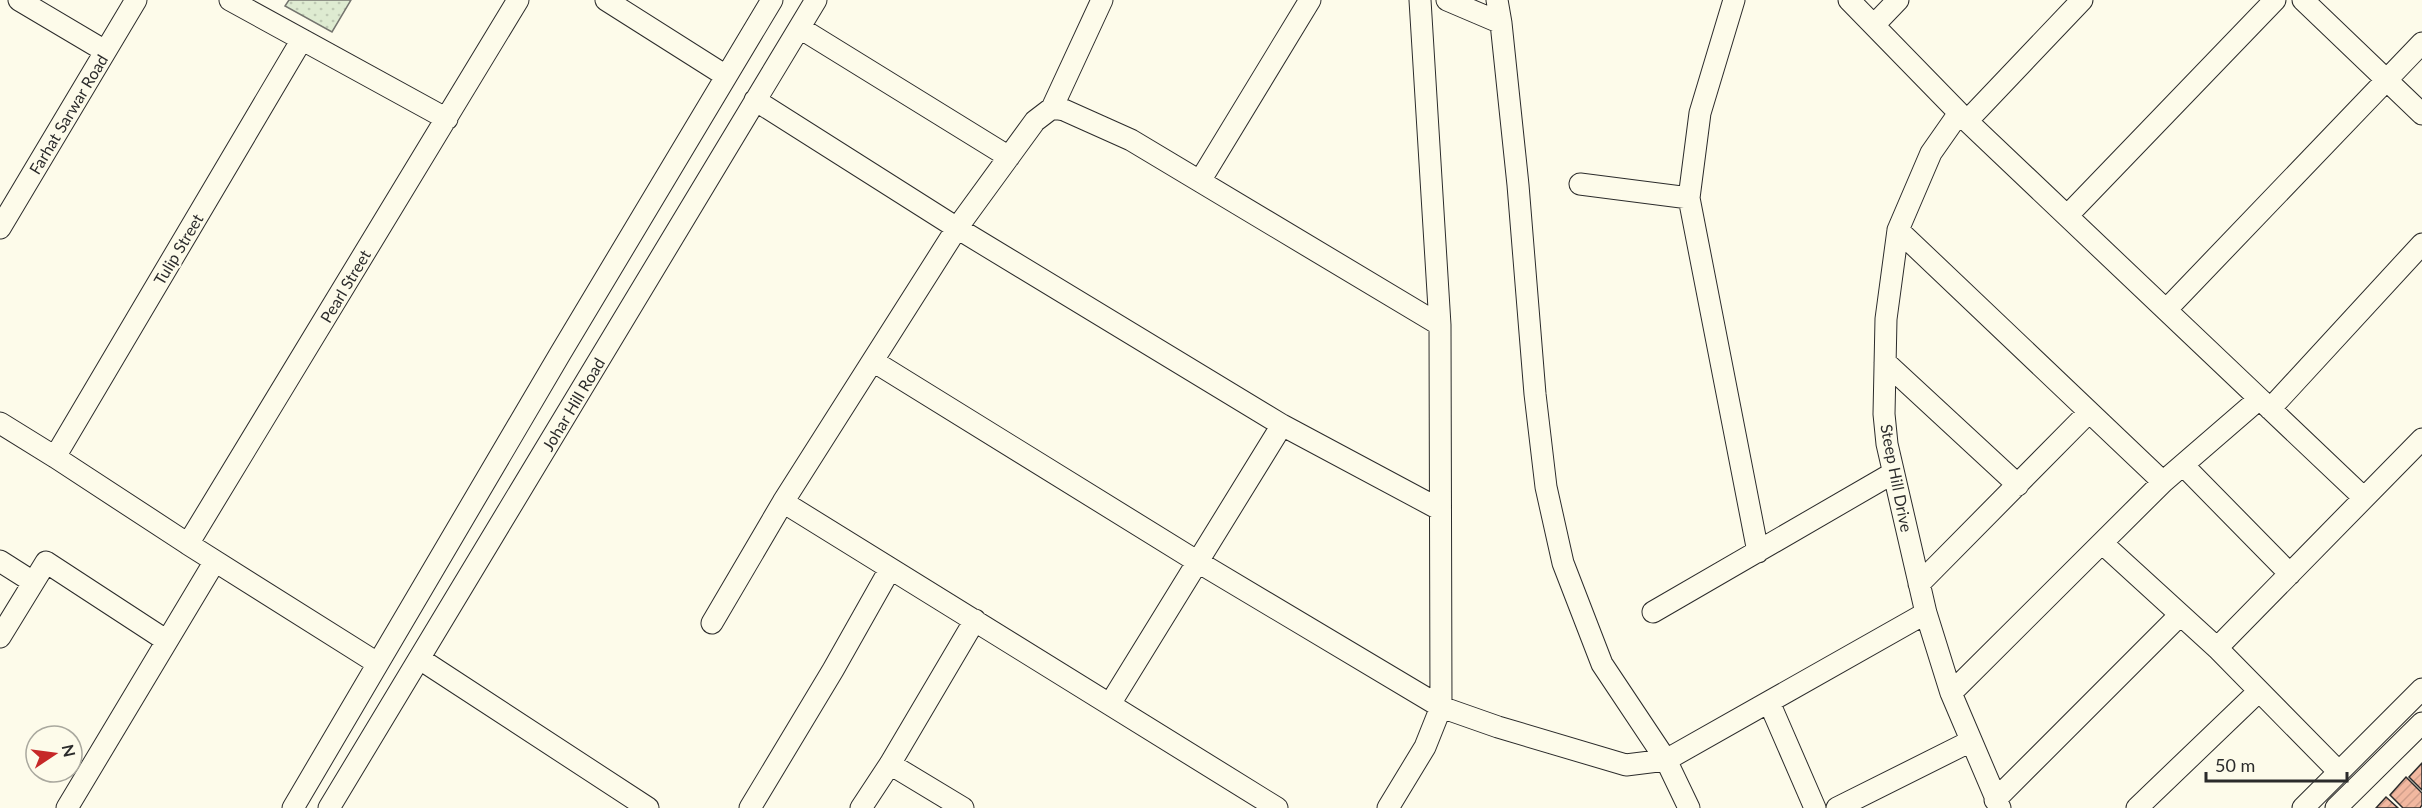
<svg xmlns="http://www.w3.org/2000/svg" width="2422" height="808" font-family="Lato,sans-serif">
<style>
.grass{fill:url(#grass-dots);stroke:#74746e;stroke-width:1.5}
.building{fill:url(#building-hatch);stroke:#2b2b2b;stroke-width:1.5}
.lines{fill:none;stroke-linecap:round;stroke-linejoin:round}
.minor-casing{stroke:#2b2b2b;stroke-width:23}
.minor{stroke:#fdfbea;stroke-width:21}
.labels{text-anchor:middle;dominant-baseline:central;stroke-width:4.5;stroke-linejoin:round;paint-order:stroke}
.street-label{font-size:16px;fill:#2b2b2b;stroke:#fdfbea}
</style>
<defs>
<pattern id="grass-dots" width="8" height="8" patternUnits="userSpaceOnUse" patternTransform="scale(1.5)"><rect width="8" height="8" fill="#deebd1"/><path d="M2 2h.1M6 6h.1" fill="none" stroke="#bfcab4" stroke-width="1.8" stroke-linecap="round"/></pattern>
<pattern id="building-hatch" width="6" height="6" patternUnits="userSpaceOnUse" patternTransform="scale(1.5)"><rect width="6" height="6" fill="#f2b8a0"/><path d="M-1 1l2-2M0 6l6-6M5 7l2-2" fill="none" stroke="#d09e8a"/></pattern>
</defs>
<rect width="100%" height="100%" fill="#fdfbea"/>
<!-- grass -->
<path class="grass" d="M 289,0 L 351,0 L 332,32 L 285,6 Z"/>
<!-- building -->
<path class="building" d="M 2422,763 L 2422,790 L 2409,777 Z
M 2406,777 L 2422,793 L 2422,805 L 2420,808 L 2403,808 L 2390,795 Z
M 2386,797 L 2398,808 L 2376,808 Z"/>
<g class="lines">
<!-- minor casing -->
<g class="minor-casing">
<path id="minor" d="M 19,0 L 105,51
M 230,0 L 447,119
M 606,0 L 726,76
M 1447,0 L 1501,23 L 1518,185 L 1535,394 L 1546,487 L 1563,563 L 1602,664 L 1666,760 L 1689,808
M 1497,0 L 1501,23
M 1734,0 L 1700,113 L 1689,198 L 1758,552
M 1849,0 L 1967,121 L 2364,498
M 2303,0 L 2422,114
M 1874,25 L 1898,0
M 800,28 L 1009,157
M 755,100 L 957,228 L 1282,425 L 1439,509
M 1052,108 L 1102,0
M 1959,113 L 1931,153 L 1898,230 L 1886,319 L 1884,414 L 1887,444 L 1926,613 L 1951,693 L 2000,808
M 1967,121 L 2082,0
M 1200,181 L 1310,0
M 1580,184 L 1689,198
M 2067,216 L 2275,0
M 0,228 L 136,0
M 1898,230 L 2163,482
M 2166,310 L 2422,43
M 873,361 L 1198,562 L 1441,707 L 1498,727 L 1626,765 L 1666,760 L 1926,613
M 1885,362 L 2018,485
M 2270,409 L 2422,244
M 0,423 L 55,457 L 188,544
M 55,457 L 301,41
M 2183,465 L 2290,574
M 783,502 L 1277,808
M 2102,543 L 2217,648 L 2339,772
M 0,561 L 33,582
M 1919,584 L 2089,412
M 1653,612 L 1893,473
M 712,623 L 783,502 L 957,228 L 1035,121 L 1052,108 L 1064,110 L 1131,140 L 1440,325
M 0,637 L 46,562 L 167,641
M 2217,648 L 2422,439
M 420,659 L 648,808
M 377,663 L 188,544 L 518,0
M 1951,693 L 2163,482 L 2259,399
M 1769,702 L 1815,808
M 1110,704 L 1282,425
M 890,764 L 963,808
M 1995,800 L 2180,615
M 67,808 L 215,561
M 293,808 L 560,354 L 772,0
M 329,808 L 816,0
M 750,808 L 833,670 L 890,569
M 861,808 L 890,764 L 975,620
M 1388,808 L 1425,747 L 1441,707 L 1440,325 L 1420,0
M 1837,808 L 1971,741
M 2137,808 L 2259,691
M 2303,808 L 2422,689
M 2336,808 L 2422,723"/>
</g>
<!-- minor -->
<use href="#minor" class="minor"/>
</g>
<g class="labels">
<!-- street labels -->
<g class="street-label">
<text transform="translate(68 114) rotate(-59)">Farhat Sarwar Road</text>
<text transform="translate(178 249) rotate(-59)">Tulip Street</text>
<text transform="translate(345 286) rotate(-59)">Pearl Street</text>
<text transform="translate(573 404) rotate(-59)">Johar Hill Road</text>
<text transform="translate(1897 478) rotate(79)">Steep Hill Drive</text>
</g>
</g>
<!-- north arrow -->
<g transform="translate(54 754) rotate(77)"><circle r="28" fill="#fdfbea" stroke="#a9a89e" stroke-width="1.5"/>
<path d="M0-4.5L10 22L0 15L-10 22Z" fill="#c62828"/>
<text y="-9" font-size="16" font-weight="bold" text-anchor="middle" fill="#2b2b2b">N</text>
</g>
<!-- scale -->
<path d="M2206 772v9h141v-9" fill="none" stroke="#2b2b2b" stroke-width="3"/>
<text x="2215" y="772" font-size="18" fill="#2b2b2b" stroke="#fdfbea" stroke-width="4.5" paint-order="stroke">50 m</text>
</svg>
